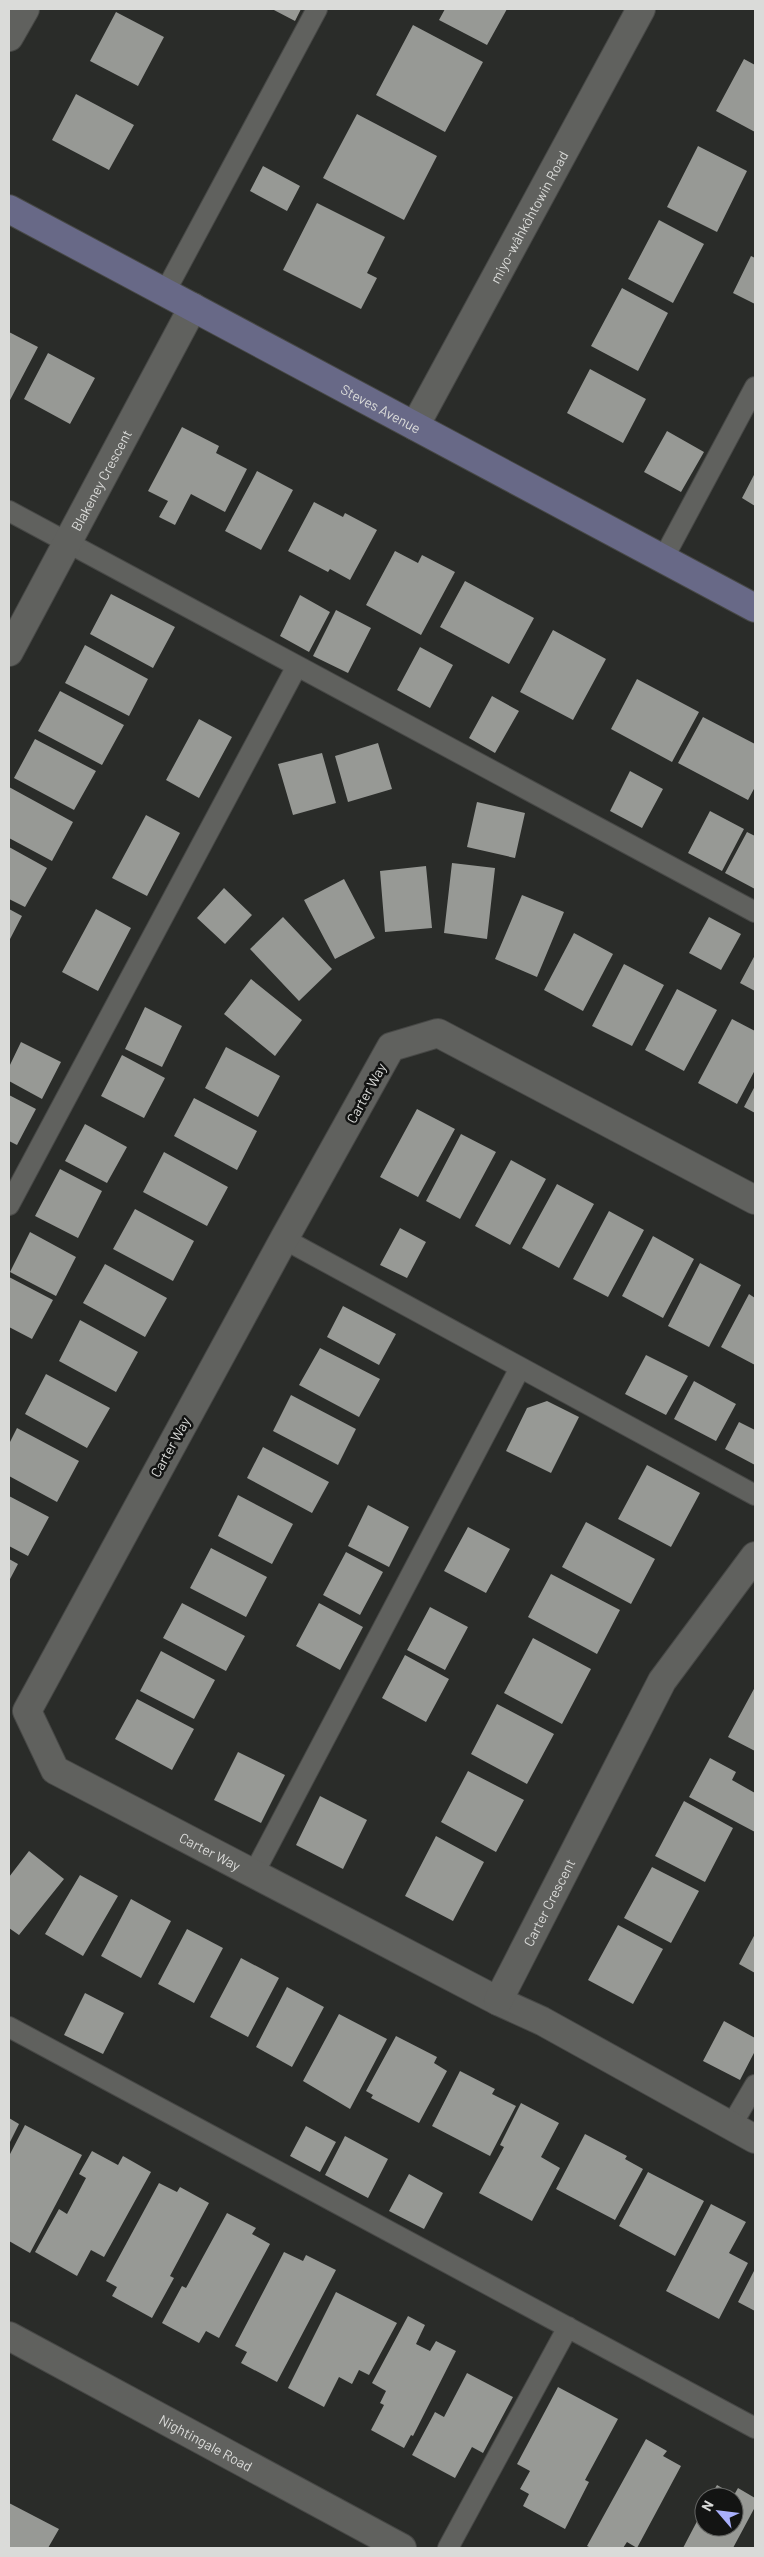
<svg xmlns="http://www.w3.org/2000/svg" width="764" height="2557" font-family="Barlow,sans-serif">
<style>
.building{fill:#979995}
.lines{fill:none;stroke-linecap:round;stroke-linejoin:round}
.lane-casing{stroke:#474846;stroke-width:22}
.street-casing{stroke:#474846;stroke-width:30}
.secondary-casing{stroke:#474846;stroke-width:30}
.lane{stroke:#60615e;stroke-width:20}
.street{stroke:#60615e;stroke-width:28}
.secondary{stroke:#686987;stroke-width:28}
.labels{text-anchor:middle;dominant-baseline:central;stroke-width:5;stroke-linejoin:round;paint-order:stroke}
.street-label{font-size:14px;fill:#dadbd9;stroke:#131413}
</style>
<rect width="100%" height="100%" fill="#2a2c29"/>
<!-- building -->
<path class="building" d="M 272,9 L 301,9 L 295,21 Z
M 445,9 L 507,9 L 487,45 L 439,20 Z
M 116,12 L 164,37 L 138,86 L 90,61 Z
M 413,25 L 483,62 L 445,132 L 376,95 Z
M 744,59 L 755,65 L 755,132 L 716,111 Z
M 76,94 L 134,125 L 109,170 L 52,140 Z
M 357,114 L 437,156 L 404,220 L 323,178 Z
M 698,146 L 747,171 L 717,232 L 667,207 Z
M 263,166 L 300,186 L 287,211 L 250,191 Z
M 317,203 L 385,237 L 367,273 L 377,278 L 361,309 L 283,270 Z
M 659,220 L 704,244 L 673,303 L 628,279 Z
M 751,256 L 755,258 L 755,304 L 733,293 Z
M 622,288 L 668,313 L 638,371 L 591,346 Z
M 9,332 L 38,347 L 9,402 Z
M 48,353 L 95,378 L 70,424 L 24,399 Z
M 590,369 L 646,399 L 623,443 L 567,413 Z
M 182,427 L 219,446 L 216,453 L 247,469 L 225,512 L 191,494 L 175,525 L 159,517 L 168,501 L 148,491 Z
M 667,431 L 704,452 L 681,492 L 644,472 Z
M 257,471 L 293,490 L 261,550 L 225,531 Z
M 755,473 L 755,506 L 742,498 Z
M 314,502 L 343,517 L 345,513 L 377,530 L 350,580 L 330,569 L 328,572 L 288,551 Z
M 395,551 L 418,563 L 422,555 L 455,572 L 421,635 L 366,605 Z
M 465,581 L 534,618 L 509,664 L 440,627 Z
M 111,594 L 175,627 L 153,668 L 90,634 Z
M 300,595 L 330,612 L 309,652 L 280,636 Z
M 336,610 L 371,628 L 348,673 L 313,656 Z
M 553,630 L 606,659 L 573,720 L 520,692 Z
M 85,645 L 148,679 L 129,716 L 65,683 Z
M 420,647 L 453,665 L 430,708 L 397,690 Z
M 637,679 L 699,712 L 672,762 L 611,729 Z
M 60,691 L 124,725 L 102,765 L 38,731 Z
M 492,696 L 519,711 L 495,753 L 469,738 Z
M 703,717 L 755,744 L 755,787 L 748,800 L 678,763 Z
M 199,719 L 232,737 L 199,798 L 166,780 Z
M 35,739 L 96,771 L 74,810 L 14,778 Z
M 378,743 L 392,789 L 348,802 L 335,756 Z
M 322,753 L 336,803 L 293,815 L 278,764 Z
M 630,771 L 663,789 L 642,828 L 610,811 Z
M 9,787 L 73,822 L 52,861 L 9,838 Z
M 477,802 L 525,813 L 515,858 L 467,847 Z
M 710,811 L 744,829 L 722,871 L 688,853 Z
M 146,815 L 180,833 L 147,896 L 112,878 Z
M 747,832 L 755,836 L 755,889 L 725,873 Z
M 9,847 L 47,868 L 25,907 L 9,899 Z
M 452,863 L 495,868 L 487,939 L 444,933 Z
M 426,866 L 432,928 L 385,932 L 380,871 Z
M 344,879 L 375,938 L 335,959 L 304,900 Z
M 224,888 L 252,915 L 225,944 L 197,918 Z
M 522,895 L 564,912 L 537,977 L 495,959 Z
M 9,909 L 22,916 L 9,941 Z
M 96,909 L 131,928 L 98,991 L 62,972 Z
M 283,917 L 332,969 L 299,1001 L 250,949 Z
M 709,917 L 741,934 L 721,970 L 689,953 Z
M 574,933 L 613,954 L 583,1011 L 544,990 Z
M 755,955 L 755,991 L 740,983 Z
M 624,964 L 664,985 L 632,1046 L 592,1026 Z
M 251,979 L 302,1020 L 275,1056 L 224,1014 Z
M 677,989 L 717,1010 L 684,1071 L 645,1050 Z
M 145,1007 L 182,1026 L 162,1067 L 125,1049 Z
M 732,1019 L 755,1031 L 755,1070 L 737,1104 L 698,1083 Z
M 21,1042 L 61,1062 L 42,1099 L 9,1081 L 9,1067 Z
M 226,1047 L 280,1076 L 258,1117 L 205,1088 Z
M 122,1055 L 165,1078 L 144,1118 L 101,1096 Z
M 755,1086 L 755,1113 L 744,1107 Z
M 9,1095 L 36,1109 L 17,1145 L 9,1141 Z
M 194,1098 L 257,1131 L 237,1170 L 174,1136 Z
M 417,1109 L 455,1129 L 418,1197 L 380,1177 Z
M 85,1124 L 127,1147 L 107,1183 L 65,1161 Z
M 461,1134 L 496,1152 L 460,1219 L 426,1201 Z
M 164,1152 L 228,1187 L 207,1226 L 143,1192 Z
M 511,1160 L 546,1179 L 510,1245 L 475,1226 Z
M 60,1169 L 102,1191 L 78,1238 L 35,1216 Z
M 557,1184 L 594,1204 L 559,1268 L 522,1248 Z
M 135,1209 L 194,1241 L 173,1281 L 113,1249 Z
M 609,1211 L 644,1230 L 608,1297 L 573,1279 Z
M 400,1228 L 426,1242 L 407,1278 L 380,1265 Z
M 30,1232 L 76,1257 L 56,1296 L 10,1272 Z
M 653,1236 L 694,1259 L 663,1318 L 622,1296 Z
M 700,1263 L 741,1285 L 709,1347 L 668,1326 Z
M 105,1264 L 167,1298 L 145,1337 L 83,1303 Z
M 9,1277 L 53,1300 L 32,1339 L 9,1327 Z
M 749,1294 L 755,1298 L 755,1365 L 721,1347 Z
M 343,1306 L 396,1334 L 379,1365 L 327,1337 Z
M 80,1320 L 138,1352 L 116,1392 L 59,1361 Z
M 320,1348 L 380,1379 L 359,1417 L 299,1385 Z
M 646,1355 L 688,1376 L 666,1415 L 625,1394 Z
M 46,1374 L 110,1408 L 87,1448 L 25,1414 Z
M 694,1381 L 736,1404 L 716,1441 L 674,1419 Z
M 291,1395 L 356,1429 L 338,1465 L 273,1431 Z
M 547,1401 L 579,1417 L 551,1473 L 506,1451 L 527,1408 Z
M 739,1422 L 755,1430 L 755,1465 L 725,1449 Z
M 17,1428 L 79,1461 L 57,1502 L 9,1476 L 9,1444 Z
M 263,1447 L 329,1482 L 312,1513 L 247,1478 Z
M 647,1465 L 700,1493 L 671,1547 L 618,1519 Z
M 238,1495 L 293,1524 L 272,1564 L 218,1536 Z
M 9,1496 L 49,1517 L 28,1556 L 9,1546 Z
M 368,1505 L 409,1527 L 389,1567 L 348,1546 Z
M 586,1522 L 655,1559 L 631,1604 L 562,1567 Z
M 468,1527 L 510,1549 L 486,1593 L 444,1571 Z
M 211,1548 L 267,1577 L 246,1617 L 190,1588 Z
M 346,1552 L 383,1572 L 360,1615 L 323,1595 Z
M 9,1559 L 18,1564 L 9,1581 Z
M 551,1574 L 620,1610 L 597,1654 L 528,1617 Z
M 182,1603 L 245,1636 L 226,1671 L 163,1638 Z
M 319,1603 L 363,1627 L 340,1670 L 296,1646 Z
M 430,1607 L 468,1627 L 445,1670 L 407,1650 Z
M 533,1638 L 591,1669 L 562,1724 L 504,1693 Z
M 161,1651 L 215,1680 L 194,1719 L 140,1691 Z
M 405,1655 L 449,1679 L 426,1722 L 382,1698 Z
M 755,1687 L 755,1751 L 728,1737 Z
M 137,1699 L 194,1729 L 172,1770 L 115,1739 Z
M 497,1704 L 554,1734 L 527,1784 L 471,1754 Z
M 238,1752 L 285,1775 L 261,1823 L 214,1800 Z
M 710,1758 L 736,1772 L 732,1780 L 755,1793 L 755,1832 L 689,1797 Z
M 468,1771 L 524,1800 L 496,1852 L 441,1822 Z
M 320,1796 L 367,1820 L 343,1869 L 296,1845 Z
M 684,1801 L 733,1828 L 705,1882 L 655,1856 Z
M 436,1836 L 484,1862 L 453,1921 L 405,1896 Z
M 29,1851 L 64,1879 L 19,1935 L 9,1928 L 9,1877 Z
M 652,1867 L 699,1891 L 671,1943 L 624,1918 Z
M 80,1875 L 118,1896 L 83,1956 L 45,1934 Z
M 131,1899 L 171,1921 L 141,1978 L 101,1956 Z
M 618,1925 L 663,1949 L 633,2004 L 588,1980 Z
M 187,1929 L 223,1948 L 194,2003 L 158,1984 Z
M 755,1934 L 755,1973 L 739,1964 Z
M 241,1958 L 279,1978 L 248,2037 L 210,2017 Z
M 287,1987 L 324,2007 L 292,2067 L 256,2047 Z
M 85,1993 L 124,2013 L 103,2054 L 64,2035 Z
M 339,2014 L 387,2039 L 350,2109 L 303,2081 Z
M 724,2021 L 755,2038 L 755,2051 L 740,2080 L 703,2061 Z
M 396,2036 L 437,2057 L 434,2063 L 447,2071 L 419,2123 L 371,2098 L 373,2095 L 366,2091 Z
M 460,2071 L 495,2089 L 492,2094 L 516,2106 L 490,2156 L 432,2126 Z
M 521,2103 L 559,2123 L 541,2157 L 560,2168 L 532,2221 L 479,2193 L 504,2147 L 500,2145 Z
M 9,2118 L 19,2124 L 9,2144 Z
M 25,2125 L 82,2155 L 30,2253 L 9,2241 L 9,2156 Z
M 306,2126 L 336,2142 L 320,2172 L 290,2156 Z
M 585,2134 L 627,2156 L 625,2159 L 643,2169 L 615,2220 L 556,2189 Z
M 345,2136 L 388,2159 L 368,2198 L 325,2175 Z
M 92,2151 L 118,2165 L 123,2156 L 151,2172 L 104,2257 L 91,2250 L 77,2276 L 35,2252 L 59,2209 L 67,2214 L 86,2178 L 79,2174 Z
M 648,2172 L 704,2201 L 675,2256 L 619,2226 Z
M 409,2174 L 443,2193 L 424,2229 L 389,2211 Z
M 159,2183 L 177,2192 L 180,2187 L 209,2203 L 170,2276 L 174,2278 L 152,2318 L 112,2296 L 117,2287 L 106,2281 Z
M 711,2204 L 746,2222 L 729,2253 L 748,2263 L 719,2319 L 666,2291 Z
M 227,2213 L 256,2228 L 252,2234 L 270,2244 L 219,2338 L 206,2331 L 199,2343 L 162,2323 L 182,2286 L 186,2288 Z
M 284,2252 L 303,2261 L 306,2255 L 336,2270 L 277,2382 L 241,2363 L 247,2352 L 235,2346 Z
M 755,2269 L 755,2311 L 738,2302 Z
M 336,2292 L 397,2323 L 369,2375 L 359,2370 L 352,2384 L 339,2377 L 324,2407 L 288,2388 Z
M 408,2316 L 425,2325 L 416,2344 L 430,2351 L 436,2341 L 456,2351 L 413,2436 L 411,2435 L 404,2448 L 371,2430 L 384,2405 L 380,2403 L 386,2391 L 372,2383 Z
M 467,2373 L 513,2397 L 483,2453 L 472,2447 L 455,2478 L 412,2455 L 435,2412 L 444,2417 Z
M 558,2387 L 618,2419 L 585,2480 L 589,2482 L 565,2529 L 523,2506 L 529,2494 L 520,2489 L 530,2471 L 517,2464 Z
M 646,2439 L 667,2451 L 663,2456 L 681,2466 L 637,2548 L 627,2542 L 623,2548 L 591,2548 L 587,2546 Z
M 717,2485 L 734,2495 L 738,2488 L 755,2498 L 755,2507 L 733,2548 L 683,2548 L 704,2508 L 704,2527 L 734,2527 L 734,2497 L 710,2497 Z
M 9,2503 L 59,2529 L 48,2548 L 9,2548 Z"/>
<g class="lines">
<!-- lane casing -->
<g class="lane-casing">
<path id="lane" d="M 165,292 L 317,9
M 9,511 L 755,912
M 663,559 L 755,387
M 9,1205 L 297,666
M 284,1239 L 755,1495
M 254,1873 L 520,1368
M 9,2027 L 755,2428
M 731,2126 L 755,2085
M 448,2548 L 568,2327"/>
</g>
<!-- street casing -->
<g class="street-casing">
<g id="street">
<path d="M 9,37 L 25,9"/>
<path id="s1" d="M 415,426 L 641,9"/>
<path id="s2" d="M 9,652 L 193,307"/>
<path id="s3" d="M 755,1200 L 438,1033 L 391,1047 L 284,1239 L 27,1711 L 55,1770 L 498,2001 L 542,2021 L 755,2139"/>
<path id="s4" d="M 498,2001 L 662,1681 L 755,1556"/>
<path id="s5" d="M 9,2336 L 402,2548"/>
</g>
</g>
<!-- secondary casing -->
<g class="secondary-casing">
<g id="secondary">
<path id="s6" d="M 9,209 L 755,608"/>
</g>
</g>
<!-- lane -->
<use href="#lane" class="lane"/>
<!-- street -->
<use href="#street" class="street"/>
<!-- secondary -->
<use href="#secondary" class="secondary"/>
</g>
<g class="labels">
<!-- street labels -->
<g class="street-label">
<text stroke="none"><textPath href="#s1" startOffset="238">miyo-wâhkôhtowin Road</textPath></text>
<text stroke="none"><textPath href="#s6" startOffset="422">Steves Avenue</textPath></text>
<text stroke="none"><textPath href="#s2" startOffset="195">Blakeney Crescent</textPath></text>
<text transform="translate(366 1093) rotate(-61)">Carter Way</text>
<text transform="translate(170 1447) rotate(-61)">Carter Way</text>
<text stroke="none"><textPath href="#s3" startOffset="1405">Carter Way</textPath></text>
<text stroke="none"><textPath href="#s4" startOffset="111">Carter Crescent</textPath></text>
<text stroke="none"><textPath href="#s5" startOffset="224">Nightingale Road</textPath></text>
</g>
</g>
<!-- border -->
<rect width="764" height="2557" fill="none" stroke="#dadbd9" stroke-width="20"/>
<!-- north arrow -->
<g transform="translate(719 2512) rotate(298)"><circle r="24" fill="#131413" stroke="#636462"/>
<path d="M0-4L9 19L0 12L-9 19Z" fill="#a9b0fc"/>
<text y="-8" font-size="14" font-weight="bold" text-anchor="middle" fill="#dadbd9">N</text>
</g>
</svg>
